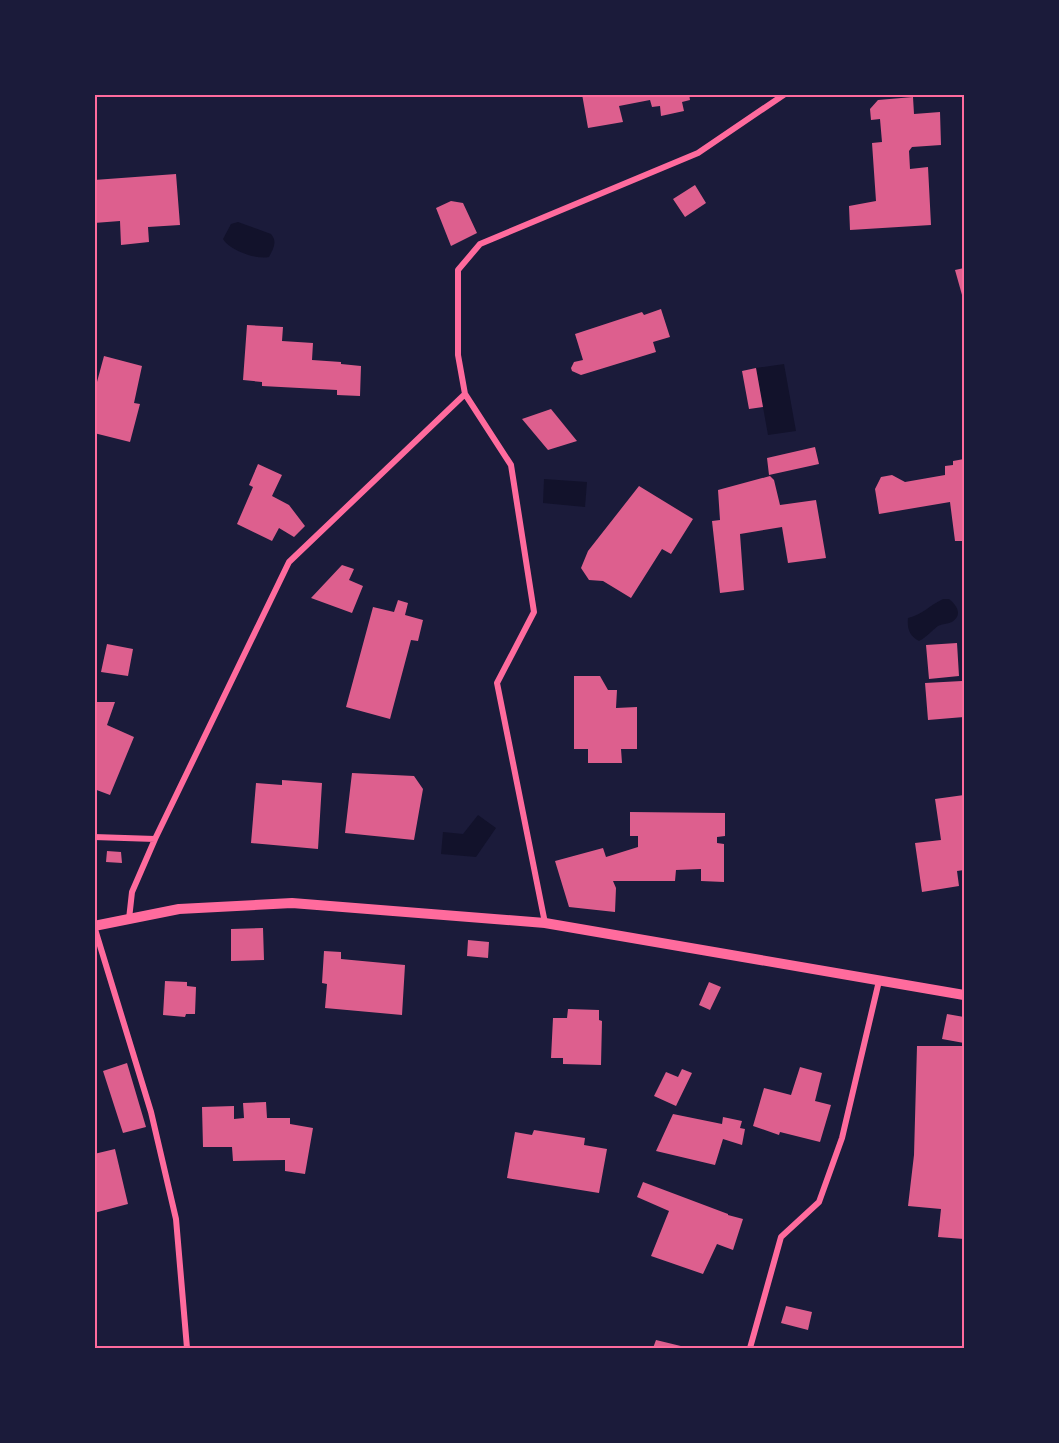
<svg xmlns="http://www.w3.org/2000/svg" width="1059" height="1443" font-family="Cabin,sans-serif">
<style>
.water{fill:#12122b}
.building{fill:#dd5f8e}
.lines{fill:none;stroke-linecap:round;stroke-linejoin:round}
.minor{stroke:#ff6b9d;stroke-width:6}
.tertiary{stroke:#ff6b9d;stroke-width:10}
.neatline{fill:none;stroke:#ff6b9d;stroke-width:2}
</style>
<rect width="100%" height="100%" fill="#1b1b3a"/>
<!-- water -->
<path class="water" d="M 238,222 L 271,234 C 278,242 273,249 269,257 C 256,260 229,250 223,239 L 231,224 Z
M 784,364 L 796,431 L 768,435 L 756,368 Z
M 544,479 L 587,482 L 585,507 L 543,503 Z
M 943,599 L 949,599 C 957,605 963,615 952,622 C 947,624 942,624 938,626 C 931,631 927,637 919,641 C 909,636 907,628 908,618 C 922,615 930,605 943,599 Z
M 478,815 L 496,828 L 476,857 L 441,854 L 443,832 L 463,834 Z"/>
<!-- building -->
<path class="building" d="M 582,94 L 689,94 L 690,100 L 682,102 L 684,111 L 661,116 L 660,106 L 652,107 L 650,100 L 619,106 L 623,122 L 588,128 Z
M 913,97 L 914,114 L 940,112 L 941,145 L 912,147 L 909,151 L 910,169 L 928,167 L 931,225 L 850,230 L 849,206 L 876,201 L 872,143 L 882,142 L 880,119 L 871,120 L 870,109 L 878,100 Z
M 176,174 L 180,225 L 148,227 L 149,242 L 121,245 L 120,221 L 94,223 L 94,180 Z
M 695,185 L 706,203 L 685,217 L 673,199 Z
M 451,201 L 463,203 L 477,233 L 451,246 L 436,208 Z
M 964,268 L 964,302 L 955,270 Z
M 661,309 L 670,337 L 653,342 L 656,352 L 581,375 L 572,371 L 571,368 L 574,362 L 583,360 L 575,334 L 642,312 L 644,315 Z
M 247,325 L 283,327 L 282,341 L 313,343 L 312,360 L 341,362 L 341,364 L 361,366 L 360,396 L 337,395 L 337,390 L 262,386 L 262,382 L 243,380 Z
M 104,356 L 142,366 L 134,403 L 140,404 L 130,442 L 94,433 L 94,393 Z
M 756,368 L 763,407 L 749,409 L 742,371 Z
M 551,409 L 577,441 L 548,450 L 522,419 Z
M 815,447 L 819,464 L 769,475 L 767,458 Z
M 964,459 L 964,541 L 955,541 L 950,502 L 879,514 L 875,489 L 881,477 L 892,475 L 905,482 L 945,475 L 945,466 L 953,465 L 953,461 Z
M 258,464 L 282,475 L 272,496 L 289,505 L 305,526 L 294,537 L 279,528 L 272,541 L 237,524 L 253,487 L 249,485 Z
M 770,476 L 774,480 L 780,505 L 816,500 L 826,558 L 788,563 L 782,527 L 740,534 L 744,590 L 720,593 L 712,521 L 720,520 L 718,490 Z
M 639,486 L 693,519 L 671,554 L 662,549 L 631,598 L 603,581 L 589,580 L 581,568 L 588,551 Z
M 342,565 L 354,569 L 349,580 L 363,586 L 352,613 L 311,598 Z
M 398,600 L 408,603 L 405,615 L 423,620 L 418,641 L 411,640 L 390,719 L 346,707 L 373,607 L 394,612 Z
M 957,643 L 959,676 L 929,679 L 926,645 Z
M 107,644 L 133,649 L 128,676 L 101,672 Z
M 574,676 L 600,676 L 608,690 L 617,690 L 616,708 L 637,707 L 637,749 L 621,749 L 622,763 L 588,763 L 588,749 L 574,749 Z
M 962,681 L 964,717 L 928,720 L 925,683 Z
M 94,702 L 115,702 L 107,725 L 134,737 L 110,795 L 94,789 Z
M 352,773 L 414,776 L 423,789 L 414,840 L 345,833 Z
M 282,780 L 322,783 L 318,849 L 251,843 L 256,783 L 282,785 Z
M 964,795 L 964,870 L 957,871 L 959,886 L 922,892 L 915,843 L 941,840 L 935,799 Z
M 630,812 L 725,813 L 725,836 L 717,837 L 717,843 L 724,844 L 724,882 L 701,881 L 701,869 L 676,870 L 675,881 L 613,881 L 616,888 L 615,912 L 569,907 L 555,861 L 603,848 L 606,857 L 638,847 L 638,836 L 630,836 Z
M 107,851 L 121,852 L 122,863 L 106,862 Z
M 263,928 L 264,960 L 231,961 L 231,929 Z
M 468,940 L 489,942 L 488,958 L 467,956 Z
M 324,951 L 341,952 L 341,959 L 405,965 L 402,1015 L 325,1008 L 327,984 L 322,983 Z
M 165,981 L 187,982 L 187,986 L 196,987 L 195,1014 L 186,1014 L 185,1017 L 163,1015 Z
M 709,982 L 721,987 L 710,1010 L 699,1005 Z
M 568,1009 L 599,1010 L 599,1020 L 602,1021 L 601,1065 L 563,1064 L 563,1058 L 551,1058 L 553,1018 L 567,1018 Z
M 947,1014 L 964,1017 L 964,1043 L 942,1039 Z
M 917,1046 L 964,1046 L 964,1239 L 938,1237 L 941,1209 L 908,1206 L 914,1155 Z
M 127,1063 L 146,1127 L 123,1133 L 103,1071 Z
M 800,1067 L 822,1073 L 815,1101 L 831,1105 L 820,1142 L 780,1132 L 779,1135 L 753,1126 L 764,1088 L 791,1095 Z
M 682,1069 L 692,1073 L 676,1106 L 654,1096 L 666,1072 L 678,1077 Z
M 266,1102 L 267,1118 L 290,1118 L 290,1124 L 313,1128 L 305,1174 L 285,1171 L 285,1160 L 233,1161 L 232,1147 L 203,1147 L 202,1107 L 234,1106 L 234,1119 L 244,1118 L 243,1103 Z
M 673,1114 L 722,1124 L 723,1117 L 742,1121 L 740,1128 L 745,1129 L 742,1145 L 723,1139 L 715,1165 L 656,1151 Z
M 534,1130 L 585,1138 L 584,1145 L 607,1149 L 599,1193 L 507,1178 L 515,1132 L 532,1135 Z
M 115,1149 L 128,1204 L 94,1213 L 94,1154 Z
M 643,1182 L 728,1214 L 728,1215 L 743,1219 L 733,1250 L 717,1244 L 703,1274 L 651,1256 L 669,1211 L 637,1197 Z
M 786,1306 L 812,1312 L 808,1330 L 781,1323 Z
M 656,1340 L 689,1348 L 653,1348 Z"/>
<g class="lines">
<!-- minor -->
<path class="minor" d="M 465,394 L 511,465 L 534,612 L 497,683 L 545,923
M 94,837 L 155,839
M 129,919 L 132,892 L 155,839 L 289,562 L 465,394 L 458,355 L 458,270 L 480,244 L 698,153 L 785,94
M 94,926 L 151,1112 L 176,1219 L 187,1348
M 750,1348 L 781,1237 L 819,1202 L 842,1138 L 879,981"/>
<!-- tertiary -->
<path class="tertiary" d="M 94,926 L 179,909 L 292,903 L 545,923 L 964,995"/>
</g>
<!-- border -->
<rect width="1059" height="1443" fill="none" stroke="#1b1b3a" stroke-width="192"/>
<rect x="96" y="96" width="867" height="1251" class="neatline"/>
</svg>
